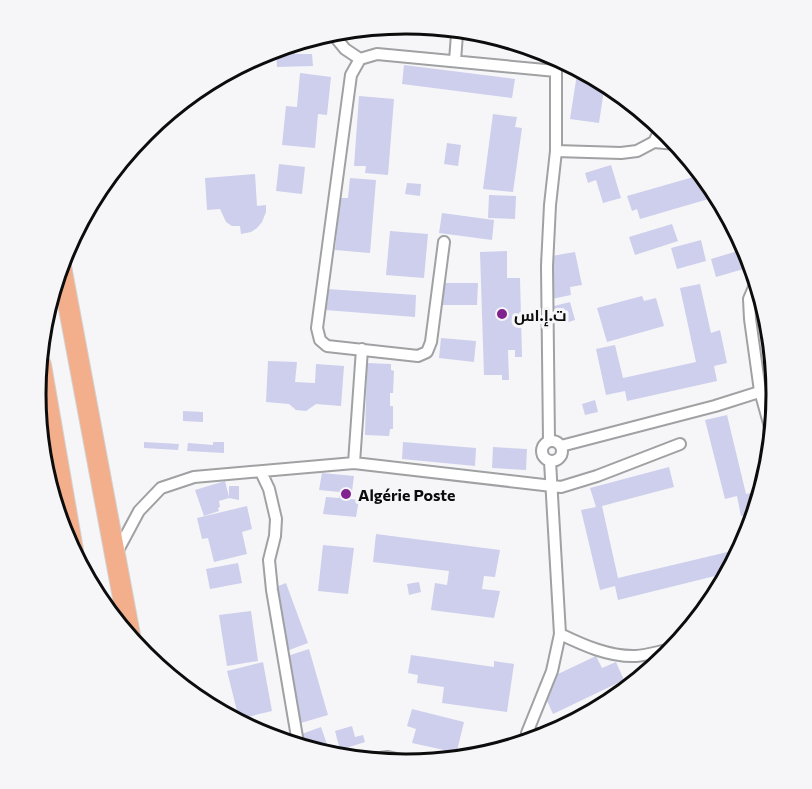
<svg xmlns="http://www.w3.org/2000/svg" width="812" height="789" font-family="Commissioner,Cairo,sans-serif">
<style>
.building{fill:#cdcfec}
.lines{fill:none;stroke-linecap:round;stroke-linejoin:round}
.street-casing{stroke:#a0a1a3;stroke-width:14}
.highway-casing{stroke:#d3d3d3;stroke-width:22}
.street{stroke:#fff;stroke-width:10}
.highway{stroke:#f3af8b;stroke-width:20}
.poi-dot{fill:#81238e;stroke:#f6f6f8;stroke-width:2}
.labels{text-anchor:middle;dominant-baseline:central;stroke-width:6;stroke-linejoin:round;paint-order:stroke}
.poi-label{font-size:16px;font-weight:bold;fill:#0c0c0d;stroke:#f6f6f8;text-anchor:start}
.rim{fill:none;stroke:#0c0c0d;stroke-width:3}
</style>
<rect width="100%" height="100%" fill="#f6f6f8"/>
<!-- building -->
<path class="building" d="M 406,24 L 435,30 L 434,33 L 388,28 Z
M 294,46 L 295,54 L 312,54 L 313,66 L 277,67 L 276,50 Z
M 404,65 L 515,79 L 512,98 L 402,84 Z
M 300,73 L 331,77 L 327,115 L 318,114 L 315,148 L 282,145 L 286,106 L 297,107 Z
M 577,74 L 581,75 L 604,90 L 599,123 L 570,119 Z
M 359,96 L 394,99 L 388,175 L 365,173 L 366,166 L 354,166 Z
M 493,114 L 517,117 L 515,127 L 522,128 L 513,192 L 483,189 Z
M 447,143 L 461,145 L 458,166 L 444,164 Z
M 279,164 L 305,167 L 302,194 L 276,191 Z
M 611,165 L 621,198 L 603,203 L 596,180 L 588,183 L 585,173 Z
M 255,174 L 257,206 L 266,205 L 266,212 L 262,222 L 257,228 L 251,232 L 241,234 L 240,226 L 232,226 L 226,222 L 220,209 L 207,210 L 205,178 Z
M 697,176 L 712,198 L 640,219 L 637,209 L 632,211 L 627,196 Z
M 350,178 L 376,180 L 370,253 L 335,250 L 340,198 L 348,198 Z
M 407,183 L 421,184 L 420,196 L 405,194 Z
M 489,195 L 516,196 L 515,219 L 488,218 Z
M 442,213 L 494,220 L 492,240 L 439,233 Z
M 672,224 L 678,241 L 635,255 L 629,237 Z
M 390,231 L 428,234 L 424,278 L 386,275 Z
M 701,240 L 706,261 L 677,269 L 671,248 Z
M 741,250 L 747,268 L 716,277 L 711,259 Z
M 507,251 L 507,278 L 520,278 L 522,357 L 515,357 L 515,350 L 508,350 L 509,380 L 502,380 L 502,375 L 484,375 L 480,252 Z
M 575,252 L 582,285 L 570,287 L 571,295 L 547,300 L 540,258 Z
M 442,283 L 478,283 L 477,305 L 442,305 Z
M 700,284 L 711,333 L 720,330 L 727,363 L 714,366 L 717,381 L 627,401 L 625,391 L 606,395 L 596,349 L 615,345 L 623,378 L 696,362 L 680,288 Z
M 327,289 L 416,295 L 415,317 L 325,310 Z
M 642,296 L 644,301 L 656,298 L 664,326 L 607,342 L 597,308 Z
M 570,302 L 575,320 L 562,324 L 559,313 L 552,315 L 550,307 Z
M 765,337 L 769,356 L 765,357 L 761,338 Z
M 441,338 L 476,341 L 474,362 L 439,358 Z
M 268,361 L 297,362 L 295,382 L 315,383 L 316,364 L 344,366 L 341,406 L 316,404 L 306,411 L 296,410 L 289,404 L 266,402 Z
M 367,363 L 391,364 L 391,370 L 394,371 L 393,393 L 390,393 L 390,406 L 393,406 L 393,429 L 390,429 L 389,436 L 365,435 Z
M 595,400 L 598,412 L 585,415 L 582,404 Z
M 183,411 L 203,412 L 203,422 L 183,421 Z
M 727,415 L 746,494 L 757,492 L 753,514 L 741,516 L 737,496 L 725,499 L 705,420 Z
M 144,442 L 179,444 L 178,450 L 144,448 Z
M 213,442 L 224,442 L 224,453 L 187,451 L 188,443 L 213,445 Z
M 403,442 L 476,448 L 475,466 L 402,459 Z
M 493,447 L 527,449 L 526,470 L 492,468 Z
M 669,467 L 674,487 L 602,506 L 618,578 L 736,550 L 737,554 L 723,574 L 618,600 L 615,586 L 600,590 L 581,510 L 596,507 L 590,488 Z
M 322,473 L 354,476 L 351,499 L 359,500 L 356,517 L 323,514 L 326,497 L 339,498 L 340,492 L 319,490 Z
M 225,481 L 229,497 L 229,486 L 239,486 L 239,500 L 229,498 L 219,501 L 220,507 L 218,508 L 219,511 L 204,516 L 195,490 Z
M 247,506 L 252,529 L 242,532 L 247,554 L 214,562 L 208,538 L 202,539 L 197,518 Z
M 376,534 L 500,550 L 495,577 L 484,576 L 482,589 L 500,591 L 494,618 L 431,610 L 435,583 L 447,585 L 449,571 L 373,562 Z
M 323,545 L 354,548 L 348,594 L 318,591 Z
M 238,563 L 242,583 L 210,589 L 206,569 Z
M 419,582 L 421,592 L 409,595 L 407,584 Z
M 286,583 L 308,643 L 284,652 L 268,590 Z
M 251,611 L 258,661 L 227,666 L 219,615 Z
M 309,649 L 328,715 L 294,725 L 278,659 Z
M 411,655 L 494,667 L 494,661 L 514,664 L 507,712 L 442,703 L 444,687 L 417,683 L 418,675 L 408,673 Z
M 596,656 L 602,668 L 616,662 L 624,680 L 553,714 L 539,683 Z
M 263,662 L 272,711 L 239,719 L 227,671 Z
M 412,709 L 464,722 L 456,755 L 443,756 L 444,750 L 412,743 L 416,729 L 407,726 Z
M 352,726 L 355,737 L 363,735 L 365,742 L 340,750 L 335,731 Z
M 321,727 L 329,750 L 303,744 L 299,735 Z
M 273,731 L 275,739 L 262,735 Z"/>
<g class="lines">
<!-- street casing -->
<g class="street-casing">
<path id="street" d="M 336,38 L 345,49 L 360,59
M 455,61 L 457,34
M 654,142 L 661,128
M 556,151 L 621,153 L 637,151 L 654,142 L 676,144
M 444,242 L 431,342 L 427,352 L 418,356 L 327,346 L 320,340 L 317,328 L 351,75 L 360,59 L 377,54 L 556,71
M 755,285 L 749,299 L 750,319 L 760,391 L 770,427
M542 451a10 10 0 1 1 20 0a10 10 0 1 1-20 0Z
M 549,441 L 547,266 L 550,205 L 556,151 L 556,71 L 558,59
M 561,446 L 715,406 L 775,387
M 354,463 L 362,349
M 261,472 L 269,489 L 276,519 L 275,536 L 269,560 L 272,590 L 298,743
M 116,554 L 139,511 L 161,488 L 194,477 L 354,463 L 561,487 L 597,476 L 680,444
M 560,634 C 583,645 609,657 636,656 C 648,655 661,651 673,649
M 527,733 L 550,735
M 526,741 L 527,733 L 552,671 L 560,634 L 550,461
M 373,759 L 388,757 L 414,763"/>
</g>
<!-- highway casing -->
<g class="highway-casing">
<path id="highway" d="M 61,266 L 130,635
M 41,365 L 73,550"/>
</g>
<!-- street -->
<use href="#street" class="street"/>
<!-- highway -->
<use href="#highway" class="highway"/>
</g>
<!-- markers -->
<g class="poi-dot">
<circle cx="502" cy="314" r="6"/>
<circle cx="346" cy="494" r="6"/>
</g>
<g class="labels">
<!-- poi labels -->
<g class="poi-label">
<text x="514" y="314">ت.إ.اس</text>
<text x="358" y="494">Algérie Poste</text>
</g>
</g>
<!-- crop -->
<path d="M0 0H812V789H0ZM46 394a360 360 0 1 1 720 0a360 360 0 1 1-720 0Z" fill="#f6f6f8" fill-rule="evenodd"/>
<path class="rim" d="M46 394a360 360 0 1 1 720 0a360 360 0 1 1-720 0Z"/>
</svg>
